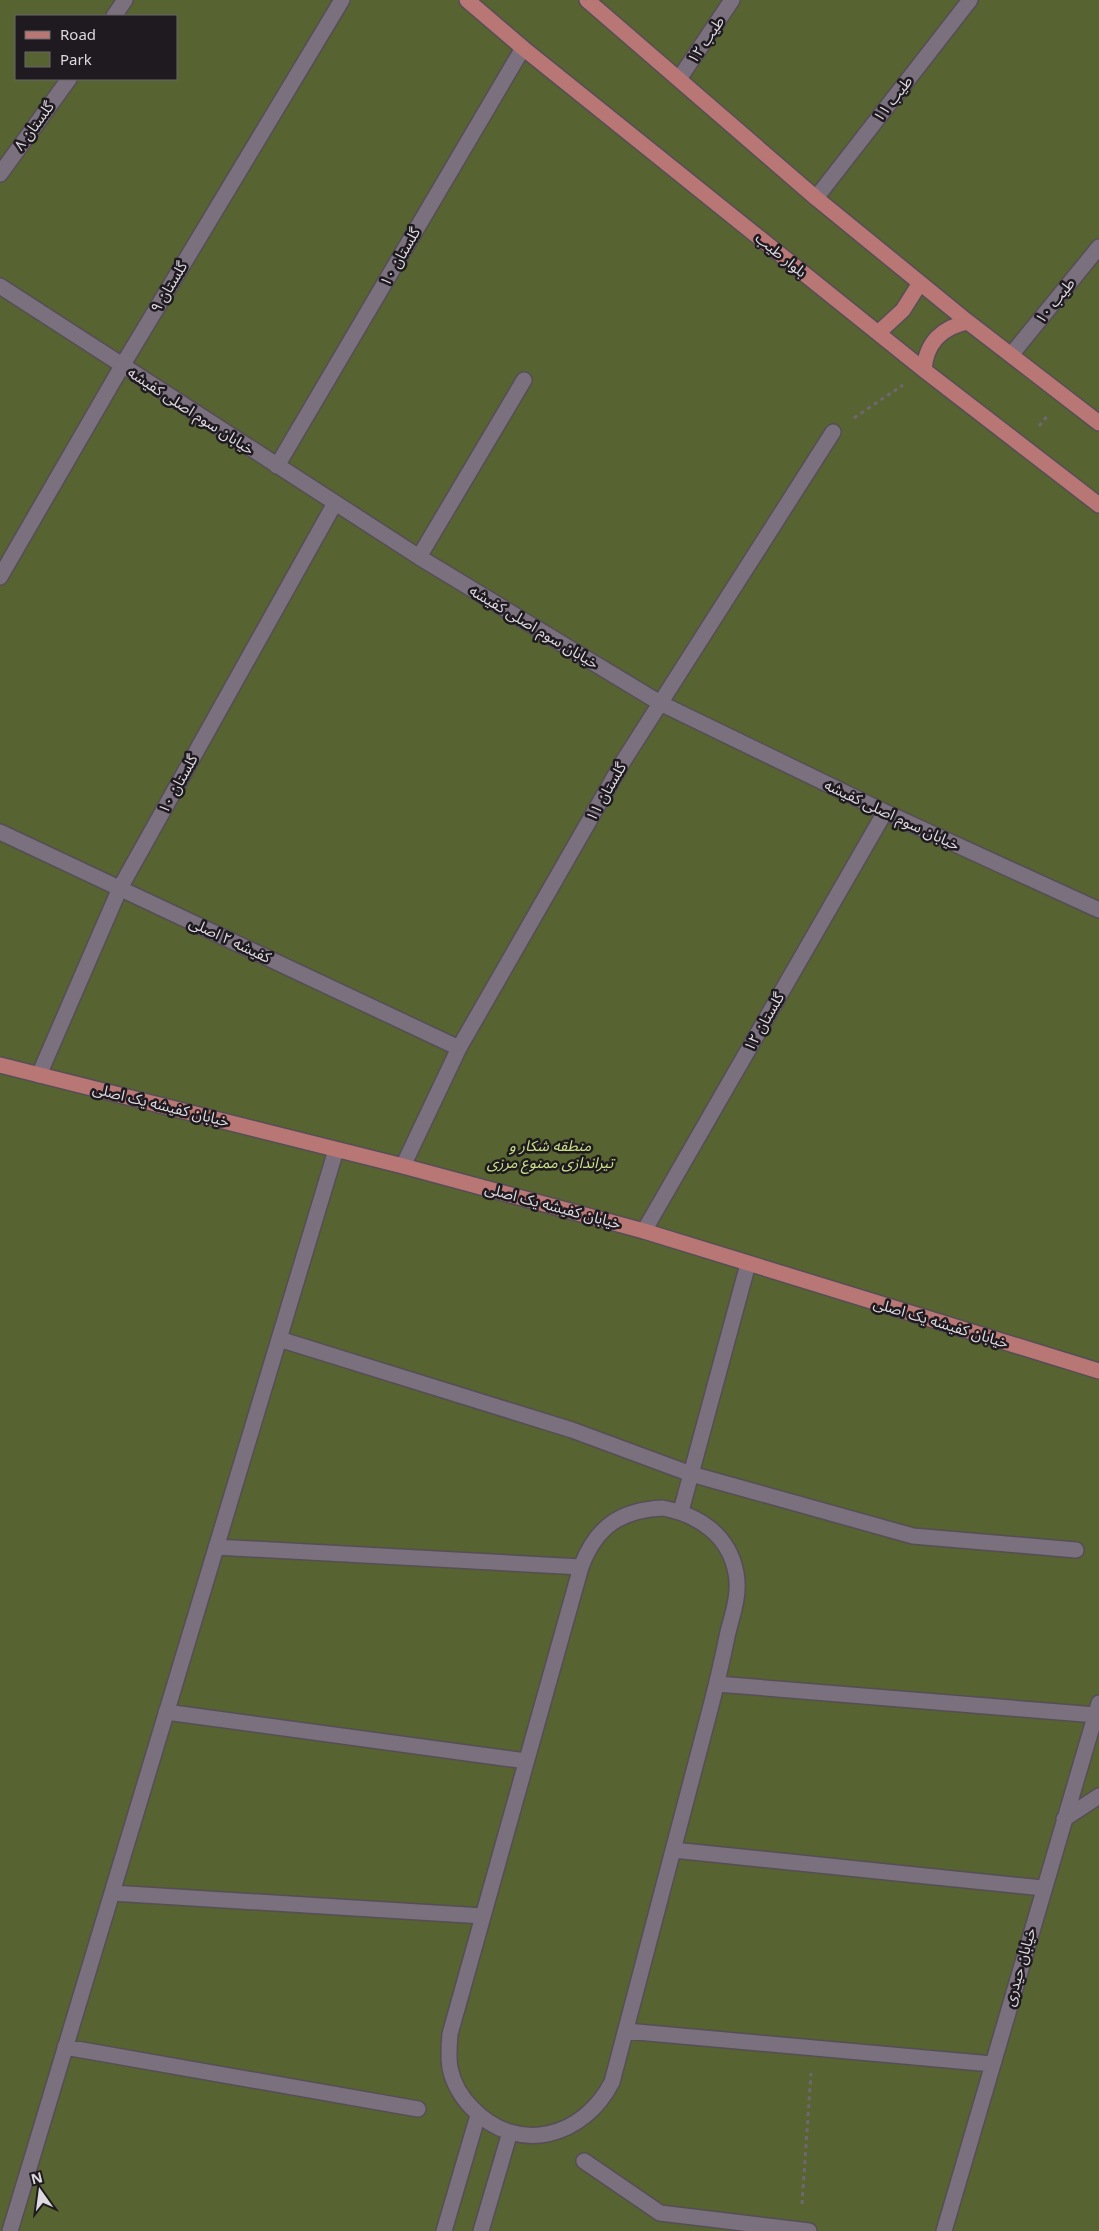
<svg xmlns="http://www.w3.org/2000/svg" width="1099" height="2231" font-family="Georgia,'Noto Sans Arabic',serif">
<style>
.green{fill:#576330;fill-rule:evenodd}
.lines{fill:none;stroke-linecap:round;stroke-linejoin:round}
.minor-casing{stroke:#564e57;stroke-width:18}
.major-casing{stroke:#564e57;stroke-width:18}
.path{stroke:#6e6770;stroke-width:3;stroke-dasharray:4 4;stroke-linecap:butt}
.minor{stroke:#7b707d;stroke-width:15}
.major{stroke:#b87675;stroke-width:15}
.labels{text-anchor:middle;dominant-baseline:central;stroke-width:5;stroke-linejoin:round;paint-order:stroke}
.street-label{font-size:15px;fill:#ded8df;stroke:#1e1a1f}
.park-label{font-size:15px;font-style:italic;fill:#cbe185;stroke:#1e1a1f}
</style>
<rect width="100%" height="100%" fill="#39313b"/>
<!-- green -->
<path class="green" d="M 0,0 L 1099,0 L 1099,2231 L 0,2231 ZM 16,16 L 176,16 L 176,79 L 16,79 Z"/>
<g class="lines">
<!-- minor casing -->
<g class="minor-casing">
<path id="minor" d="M 114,16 L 125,0
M 679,79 L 732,0
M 0,174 L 69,79
M 816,198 L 970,0
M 0,286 L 419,557 L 660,703 L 885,812 L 1099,910
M 1011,355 L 1099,247
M 277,466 L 523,48
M 419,557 L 524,380
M 0,577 L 122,366 L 342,0
M 0,832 L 459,1048
M 39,1075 L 120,888 L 335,503
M 403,1166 L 459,1048 L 624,760 L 833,432
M 644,1231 L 885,812
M 279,1339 L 572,1430 L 691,1474 L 913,1536 L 1076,1550
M 663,1508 C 699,1515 729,1535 736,1573 C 740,1593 733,1613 728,1632 C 722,1662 715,1691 707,1721 C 676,1841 644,1961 612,2082 C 584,2137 518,2156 472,2108 C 462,2098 453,2083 450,2068 C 448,2057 449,2045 450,2034 L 581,1567 C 596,1527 620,1510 663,1508 Z
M 681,1511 L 748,1264
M 216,1547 L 581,1567
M 717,1684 L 1096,1715
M 166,1712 L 526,1761
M 1064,1819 L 1099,1796
M 673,1850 L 1043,1888
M 112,1893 L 483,1916
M 626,2031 L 992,2064
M 65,2047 L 418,2109
M 584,2161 L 660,2213 L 809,2231
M 10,2231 L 336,1150
M 444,2231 L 478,2115
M 481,2231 L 510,2132
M 944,2231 L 1099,1703"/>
</g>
<!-- major casing -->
<g class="major-casing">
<path id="major" d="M 467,0 L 523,48 L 924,370 L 1099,505
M 587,0 L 816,198 L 968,322 L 1099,423
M 878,333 L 903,310 L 920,283
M 924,370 C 926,343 942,327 968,322
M 0,1065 L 403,1166 L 644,1231 L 1099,1371"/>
</g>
<!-- path -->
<path class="path" d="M 854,418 L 903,385
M 1039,426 L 1048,415
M 802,2204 L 811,2073"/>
<!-- minor -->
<use href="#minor" class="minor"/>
<!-- major -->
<use href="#major" class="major"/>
</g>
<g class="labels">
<!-- street labels -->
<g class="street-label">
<text transform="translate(706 40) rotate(-56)">طیب ۱۲</text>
<text transform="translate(893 99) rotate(-52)">طیب ۱۱</text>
<text transform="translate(34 126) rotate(-54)">گلستان ۸</text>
<text transform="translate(781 255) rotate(39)">بلوار طیب</text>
<text transform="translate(400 257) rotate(-60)">گلستان ۱۰</text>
<text transform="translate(169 287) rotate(-59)">گلستان ۹</text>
<text transform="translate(1055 301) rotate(-51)">طیب ۱۰</text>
<text transform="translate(191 411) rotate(33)">خیابان سوم اصلی کفیشه</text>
<text transform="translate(534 627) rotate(31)">خیابان سوم اصلی کفیشه</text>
<text transform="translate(178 784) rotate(-61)">گلستان ۱۰</text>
<text transform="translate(606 792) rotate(-60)">گلستان ۱۱</text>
<text transform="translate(892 815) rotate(25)">خیابان سوم اصلی کفیشه</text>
<text transform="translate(230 940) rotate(25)">کفیشه ۲ اصلی</text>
<text transform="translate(764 1022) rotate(-60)">گلستان ۱۲</text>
<text transform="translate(161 1105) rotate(14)">خیابان کفیشه یک اصلی</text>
<text transform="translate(553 1206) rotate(15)">خیابان کفیشه یک اصلی</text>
<text transform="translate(941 1323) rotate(17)">خیابان کفیشه یک اصلی</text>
<text transform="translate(1020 1967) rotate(-74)">خیابان حیدری</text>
</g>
<!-- park labels -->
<g class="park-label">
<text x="550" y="1146">منطقه شکار و<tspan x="550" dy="17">تیراندازی ممنوع مرزی</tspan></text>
</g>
</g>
<!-- legend -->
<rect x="15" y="15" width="162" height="65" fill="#1e1a1f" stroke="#6b666c"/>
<rect x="25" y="31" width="25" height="8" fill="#b87675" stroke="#6b666c"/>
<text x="60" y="40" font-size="15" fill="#ded8df">Road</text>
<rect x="25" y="52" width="25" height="15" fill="#576330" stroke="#6b666c"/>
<text x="60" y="65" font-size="15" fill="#ded8df">Park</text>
<!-- north arrow -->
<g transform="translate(40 2191) rotate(346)" stroke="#1e1a1f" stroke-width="4" paint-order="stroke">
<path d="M0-4L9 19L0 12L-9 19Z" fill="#ded8df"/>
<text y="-8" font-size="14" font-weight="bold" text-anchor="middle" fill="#ded8df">N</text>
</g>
</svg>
